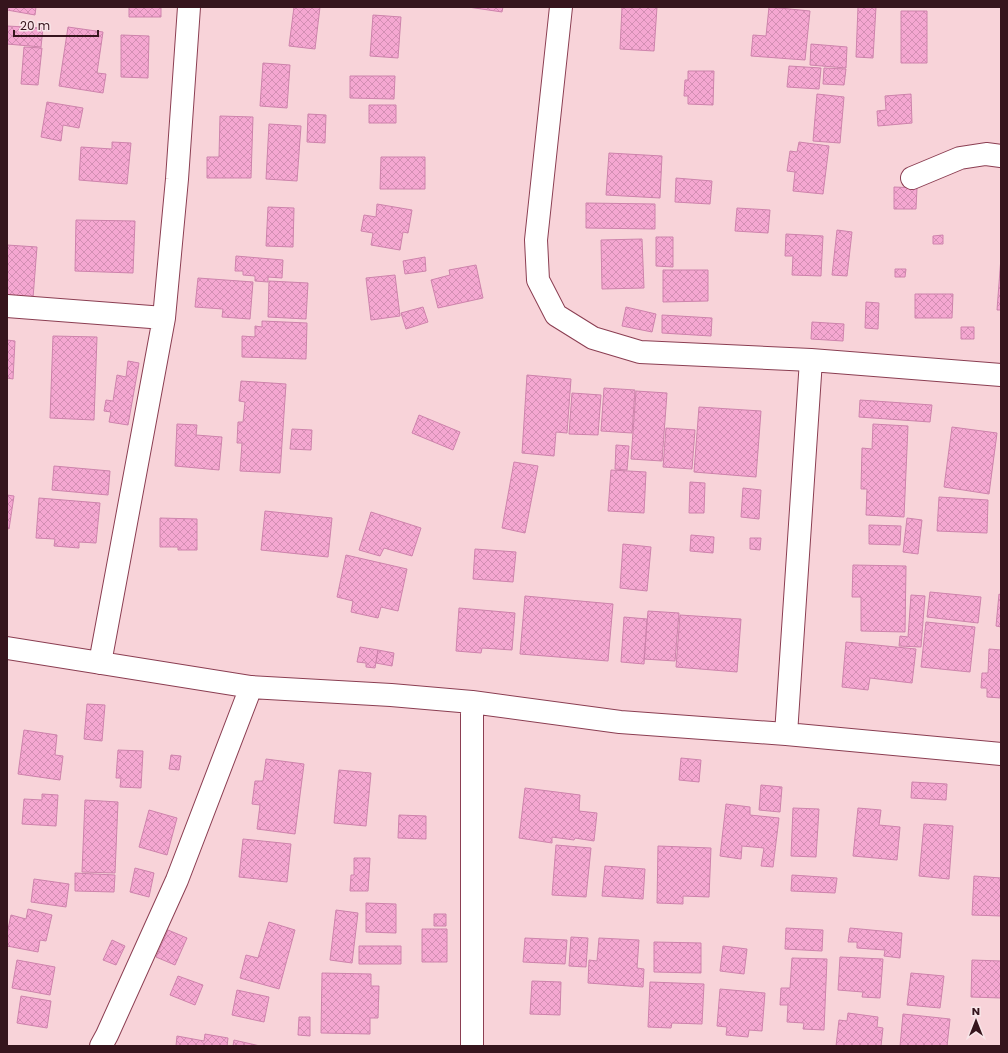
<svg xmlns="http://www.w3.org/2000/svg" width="1008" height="1053" font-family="Poppins,sans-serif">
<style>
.building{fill:url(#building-cross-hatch);stroke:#ce83ac}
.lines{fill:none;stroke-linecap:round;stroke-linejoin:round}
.minor-casing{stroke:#8b3e52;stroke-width:24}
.minor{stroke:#fff;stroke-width:22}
</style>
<defs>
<pattern id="building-cross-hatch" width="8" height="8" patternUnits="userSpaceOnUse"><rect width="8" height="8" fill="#f5a7d1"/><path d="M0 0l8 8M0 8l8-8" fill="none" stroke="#d38fb3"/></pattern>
</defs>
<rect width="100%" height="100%" fill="#f8d3d9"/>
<!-- building -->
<path class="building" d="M 7,7 L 36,7 L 35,15 L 7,10 Z
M 129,7 L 161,7 L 161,17 L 129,17 Z
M 294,7 L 320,7 L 315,49 L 289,46 Z
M 468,7 L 503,7 L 502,12 Z
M 622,7 L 657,7 L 654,51 L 620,49 Z
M 769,7 L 810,11 L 805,60 L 751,56 L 753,35 L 766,36 Z
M 858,7 L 876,7 L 873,58 L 856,57 Z
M 901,11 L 927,11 L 927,63 L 901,63 Z
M 373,15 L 401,17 L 398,58 L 370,56 Z
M 7,26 L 43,28 L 41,47 L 7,44 Z
M 68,27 L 103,32 L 97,73 L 106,74 L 103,93 L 59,86 Z
M 121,35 L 149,36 L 148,78 L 121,77 Z
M 811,44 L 847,47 L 846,68 L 810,65 Z
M 24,47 L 42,48 L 38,85 L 21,84 Z
M 263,63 L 290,65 L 287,108 L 260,106 Z
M 789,66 L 821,68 L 819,89 L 787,87 Z
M 824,68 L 846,69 L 844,85 L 823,84 Z
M 688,71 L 714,71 L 713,105 L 688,104 L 688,96 L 684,96 L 685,80 L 688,80 Z
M 350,76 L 395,76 L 394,99 L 350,98 Z
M 817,94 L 844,97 L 840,143 L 813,141 Z
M 911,94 L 912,123 L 878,126 L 877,111 L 886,110 L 885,96 Z
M 47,102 L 83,108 L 79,128 L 63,125 L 61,141 L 41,137 Z
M 369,105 L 396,105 L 396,123 L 369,123 Z
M 308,114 L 326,115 L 325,143 L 307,142 Z
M 220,116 L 253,117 L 251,178 L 207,178 L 207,157 L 219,157 Z
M 269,124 L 301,126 L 297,181 L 266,179 Z
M 112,142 L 131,143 L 127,184 L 79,180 L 81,147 L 112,149 Z
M 799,142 L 829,146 L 823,194 L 793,191 L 795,172 L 787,171 L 790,151 L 797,152 Z
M 609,153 L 662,156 L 660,198 L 606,195 Z
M 381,157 L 425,157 L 425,189 L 380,189 Z
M 676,178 L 712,181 L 710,204 L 675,202 Z
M 894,187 L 917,188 L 916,209 L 894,209 Z
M 586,203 L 655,204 L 655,229 L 586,228 Z
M 377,204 L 412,210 L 408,233 L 403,232 L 400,250 L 371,245 L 373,233 L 361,231 L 364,215 L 376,217 Z
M 268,207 L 294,208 L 293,247 L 266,246 Z
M 737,208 L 770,210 L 768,233 L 735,231 Z
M 76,220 L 135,221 L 133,273 L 75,271 Z
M 837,230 L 852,232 L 847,276 L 832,275 Z
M 786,234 L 823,236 L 821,276 L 792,275 L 793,256 L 785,256 Z
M 943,235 L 943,244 L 933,244 L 933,236 Z
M 656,237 L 673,237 L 673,267 L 656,266 Z
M 642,239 L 644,288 L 602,289 L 601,240 Z
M 7,245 L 37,247 L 33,298 L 7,295 Z
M 236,256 L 283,260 L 282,278 L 268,277 L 268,282 L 255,281 L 255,276 L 243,275 L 243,271 L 235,271 Z
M 425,257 L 426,271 L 405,274 L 403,261 Z
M 1001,257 L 1001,310 L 997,310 Z
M 476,265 L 483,298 L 438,308 L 431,280 L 450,275 L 449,270 Z
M 895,269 L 906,269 L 905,277 L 895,277 Z
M 663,270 L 708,270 L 708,301 L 663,302 Z
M 395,275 L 400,316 L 371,320 L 366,278 Z
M 198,278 L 253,282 L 250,319 L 222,317 L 223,309 L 195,307 Z
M 269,281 L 308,283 L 306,319 L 268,317 Z
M 915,294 L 953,294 L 952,318 L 915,318 Z
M 866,302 L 879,303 L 878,329 L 865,328 Z
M 423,307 L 428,322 L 406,329 L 401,313 Z
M 626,307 L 656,314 L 652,332 L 622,326 Z
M 662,315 L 712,318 L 711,336 L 662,333 Z
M 262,321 L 307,323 L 306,359 L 242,357 L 242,336 L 255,337 L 255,326 L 262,327 Z
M 812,322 L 844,324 L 843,341 L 811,339 Z
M 961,327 L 974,327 L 974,339 L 961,339 Z
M 53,336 L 97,337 L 94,420 L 50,418 Z
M 7,340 L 15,341 L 13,379 L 7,378 Z
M 128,361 L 139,363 L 128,425 L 109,422 L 111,412 L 104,411 L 106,400 L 113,401 L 117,375 L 126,377 Z
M 527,375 L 571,379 L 567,433 L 556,432 L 554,456 L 522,453 Z
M 241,381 L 286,384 L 280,473 L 240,471 L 242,443 L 237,443 L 238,422 L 243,422 L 245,402 L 239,401 Z
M 604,388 L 635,390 L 632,433 L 601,431 Z
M 636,391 L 667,393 L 662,461 L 631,459 Z
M 572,393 L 601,395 L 598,435 L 569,434 Z
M 860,400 L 932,405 L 930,422 L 859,417 Z
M 699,407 L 761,411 L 756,477 L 694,472 Z
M 419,415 L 460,432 L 453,450 L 412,433 Z
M 177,424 L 197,425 L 196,435 L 222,437 L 219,470 L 175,466 Z
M 873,424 L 908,426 L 904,517 L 866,515 L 867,489 L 861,489 L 862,448 L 872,449 Z
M 952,427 L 997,433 L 989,494 L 944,487 Z
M 666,428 L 695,430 L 692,469 L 663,467 Z
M 292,429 L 312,430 L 311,450 L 290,449 Z
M 616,445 L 629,446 L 627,470 L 615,469 Z
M 514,462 L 538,466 L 525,533 L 502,528 Z
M 54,466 L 110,471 L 108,495 L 52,490 Z
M 611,470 L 646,472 L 644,513 L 608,511 Z
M 690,482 L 705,483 L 704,513 L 689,513 Z
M 743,488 L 761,490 L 759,519 L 741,517 Z
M 7,495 L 14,496 L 9,529 L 7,528 Z
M 939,497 L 988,500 L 987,533 L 937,531 Z
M 39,498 L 100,503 L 96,543 L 79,542 L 79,548 L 54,546 L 55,539 L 36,538 Z
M 265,511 L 332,518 L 328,557 L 261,550 Z
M 371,512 L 421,528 L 412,556 L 384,548 L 380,556 L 359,550 Z
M 160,518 L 197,519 L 197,550 L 178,550 L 178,547 L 160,547 Z
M 907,518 L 922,520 L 918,554 L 903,552 Z
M 869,525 L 901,526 L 900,545 L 869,544 Z
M 691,535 L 714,537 L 713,553 L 690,551 Z
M 750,538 L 761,538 L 760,550 L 750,549 Z
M 623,544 L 651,547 L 647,591 L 620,588 Z
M 475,549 L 516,552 L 513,582 L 473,579 Z
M 346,555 L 407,569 L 398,611 L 381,607 L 378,618 L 351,612 L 353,601 L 337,597 Z
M 853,565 L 906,566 L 905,632 L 861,631 L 861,597 L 852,597 Z
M 930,592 L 981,597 L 978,623 L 927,617 Z
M 999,594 L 1001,595 L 1001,627 L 996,626 Z
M 911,595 L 925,596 L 921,647 L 899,646 L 900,636 L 908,637 Z
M 525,596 L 613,604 L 608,661 L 520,654 Z
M 459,608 L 515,613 L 512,650 L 482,648 L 481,653 L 456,651 Z
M 648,611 L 679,613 L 675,661 L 644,659 Z
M 680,615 L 741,619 L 737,672 L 676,667 Z
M 624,617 L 647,619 L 644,664 L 621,662 Z
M 926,622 L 975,627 L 970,672 L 921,667 Z
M 846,642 L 916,649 L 912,683 L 870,678 L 868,690 L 842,687 Z
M 360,647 L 378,650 L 375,668 L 366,667 L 366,663 L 357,662 Z
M 989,649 L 1001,650 L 1001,698 L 987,697 L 987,688 L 981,688 L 982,673 L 988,673 Z
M 378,650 L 394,653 L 392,666 L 376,663 Z
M 87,704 L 105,705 L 102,741 L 84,739 Z
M 24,730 L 57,735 L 55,755 L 63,756 L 60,780 L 18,774 Z
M 118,750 L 143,751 L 141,788 L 120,787 L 121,778 L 116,778 Z
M 171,755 L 181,756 L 179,770 L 169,769 Z
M 681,758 L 701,760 L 699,782 L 679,780 Z
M 266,759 L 304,764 L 295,834 L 257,829 L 260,805 L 252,804 L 255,781 L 263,781 Z
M 339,770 L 371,773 L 366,826 L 334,823 Z
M 912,782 L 947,784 L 946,800 L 911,798 Z
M 761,785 L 782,787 L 780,812 L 759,810 Z
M 525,788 L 580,795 L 579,811 L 597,813 L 594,841 L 575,838 L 574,840 L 552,837 L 552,843 L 519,838 Z
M 42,794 L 58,795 L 56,826 L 22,824 L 24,799 L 42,800 Z
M 85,800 L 118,802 L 115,873 L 82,872 Z
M 726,804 L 750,807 L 750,815 L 779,818 L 773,867 L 761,866 L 764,848 L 742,846 L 741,859 L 720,856 Z
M 793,808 L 819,809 L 816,857 L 791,856 Z
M 858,808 L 881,810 L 879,825 L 900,827 L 897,860 L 853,856 Z
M 149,810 L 177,818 L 167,855 L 139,847 Z
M 399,815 L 426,816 L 426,839 L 398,838 Z
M 924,824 L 953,826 L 949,879 L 919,876 Z
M 243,839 L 291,844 L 287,882 L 239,877 Z
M 556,845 L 591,848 L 586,897 L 552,895 Z
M 658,846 L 711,848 L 709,897 L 683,896 L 683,904 L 657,903 Z
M 354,858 L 370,858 L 368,891 L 350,891 L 351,875 L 354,875 Z
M 605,866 L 645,869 L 643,899 L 602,896 Z
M 135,868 L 154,873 L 149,897 L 130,892 Z
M 75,873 L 115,875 L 114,892 L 75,891 Z
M 792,875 L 837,878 L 835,893 L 791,891 Z
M 974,876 L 1001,878 L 1001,916 L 972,915 Z
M 34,879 L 69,884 L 66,907 L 31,902 Z
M 366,903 L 396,904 L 396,933 L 366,932 Z
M 28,909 L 52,915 L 46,941 L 40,940 L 38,952 L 7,946 L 7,934 L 11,915 L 26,919 Z
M 336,910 L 358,913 L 352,963 L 330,960 Z
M 434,914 L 446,914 L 446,926 L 434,926 Z
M 269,922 L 295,930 L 279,989 L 240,978 L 246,955 L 258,958 Z
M 786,928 L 823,930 L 822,951 L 785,949 Z
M 850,928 L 902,933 L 900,958 L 884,956 L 885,950 L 857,948 L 857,942 L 848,942 Z
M 422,929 L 447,929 L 447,962 L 422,962 Z
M 168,930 L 187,938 L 175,965 L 156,957 Z
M 571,937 L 588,938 L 586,967 L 569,966 Z
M 525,938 L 567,940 L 565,964 L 523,962 Z
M 599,938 L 639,940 L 637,968 L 644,969 L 643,987 L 588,983 L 589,960 L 597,961 Z
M 112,940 L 125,946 L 116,965 L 103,960 Z
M 654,942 L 701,943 L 701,973 L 654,972 Z
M 359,946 L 401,946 L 401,964 L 359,964 Z
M 723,946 L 747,949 L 744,974 L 720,971 Z
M 840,957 L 883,959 L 880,998 L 862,997 L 863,992 L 838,990 Z
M 792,958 L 827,959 L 824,1030 L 803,1029 L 804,1023 L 787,1022 L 788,1005 L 780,1005 L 781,988 L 790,988 Z
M 17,960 L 55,967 L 50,995 L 12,988 Z
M 972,960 L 1001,961 L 1001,998 L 971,997 Z
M 322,973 L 371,974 L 371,986 L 379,986 L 378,1018 L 370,1018 L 370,1034 L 321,1033 Z
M 911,973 L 944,976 L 940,1008 L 907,1005 Z
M 178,976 L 203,985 L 195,1005 L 170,995 Z
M 532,981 L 561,982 L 560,1015 L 530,1014 Z
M 650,982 L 704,984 L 702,1024 L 672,1023 L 671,1028 L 648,1027 Z
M 720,989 L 765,993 L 762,1031 L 749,1030 L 748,1037 L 726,1035 L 727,1027 L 717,1026 Z
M 237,990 L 269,997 L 264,1022 L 232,1015 Z
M 21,996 L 51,1001 L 47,1028 L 17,1023 Z
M 848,1013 L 878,1017 L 877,1027 L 883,1028 L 881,1046 L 836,1046 L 839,1020 L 847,1021 Z
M 903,1014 L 950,1019 L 947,1046 L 900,1046 Z
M 299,1017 L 310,1017 L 310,1036 L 298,1035 Z
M 205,1034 L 228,1038 L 227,1046 L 176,1046 L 177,1036 L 204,1041 Z
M 234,1040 L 260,1046 L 233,1046 Z"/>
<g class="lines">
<!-- minor casing -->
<g class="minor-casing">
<path id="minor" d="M 561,7 L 536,240 L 538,280 L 556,315 L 593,338 L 640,352 L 811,360 L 1001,375
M 912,178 L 960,158 L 986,154 L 1001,156
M 7,306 L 164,318
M 7,648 L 251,687 L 391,695 L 472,702 L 620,722 L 786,734 L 1001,754
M 100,663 L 164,318 L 177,179 L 189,7
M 786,734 L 811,360
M 101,1046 L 107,1035 L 177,880 L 251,687
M 472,1046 L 472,702"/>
</g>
<!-- minor -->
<use href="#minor" class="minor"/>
</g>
<!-- border -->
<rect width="1008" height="1053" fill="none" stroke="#36151d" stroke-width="16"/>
<!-- north arrow -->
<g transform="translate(976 1021)" stroke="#f8e5e8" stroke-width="3" paint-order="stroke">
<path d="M0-3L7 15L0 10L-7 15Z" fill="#36151d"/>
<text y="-6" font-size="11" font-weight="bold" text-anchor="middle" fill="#36151d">N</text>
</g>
<!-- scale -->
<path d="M14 30v6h84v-6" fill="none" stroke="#36151d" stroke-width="2"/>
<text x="20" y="30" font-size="12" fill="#36151d" stroke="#f8e5e8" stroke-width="3" paint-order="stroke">20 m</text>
</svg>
